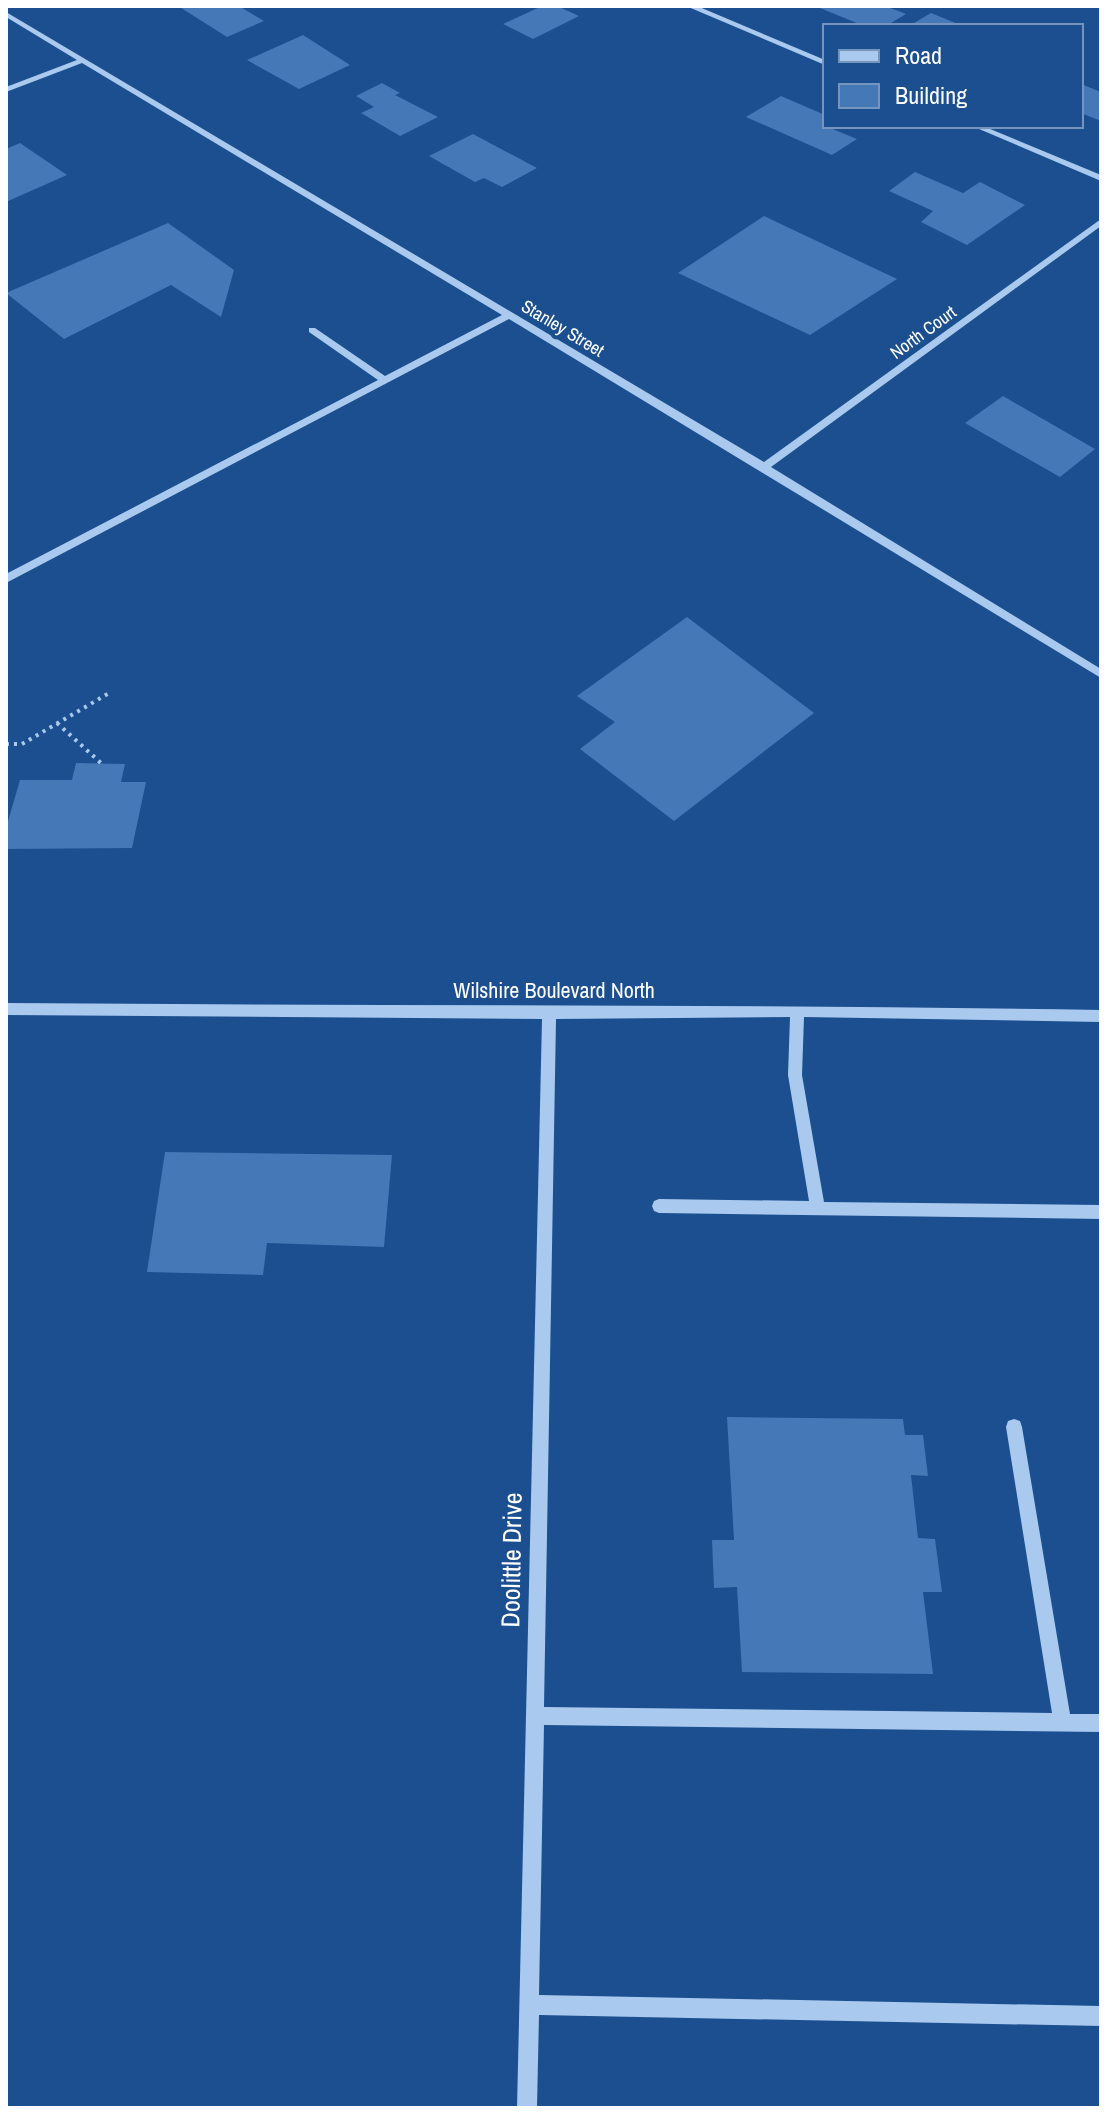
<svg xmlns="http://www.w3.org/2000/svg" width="1107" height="2114" font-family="'Archivo Narrow',sans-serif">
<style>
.building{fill:#4478b7}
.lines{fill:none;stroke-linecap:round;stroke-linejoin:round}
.path{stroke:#a9c9ee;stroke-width:4;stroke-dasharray:3 5;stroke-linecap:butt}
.minor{fill:#a9c9ee;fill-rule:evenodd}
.labels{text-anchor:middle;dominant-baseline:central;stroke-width:8;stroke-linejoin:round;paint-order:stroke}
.far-street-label{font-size:18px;fill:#fff;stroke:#1b4f8f}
.street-label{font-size:22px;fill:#fff;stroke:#1b4f8f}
.near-street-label{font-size:26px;fill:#fff;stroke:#1b4f8f}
</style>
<rect width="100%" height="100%" fill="#1b4f8f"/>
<!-- building -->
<path class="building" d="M 178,6 L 239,6 L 264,21 L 227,37 Z
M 542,6 L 557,6 L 579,16 L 533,39 L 503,24 Z
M 815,6 L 885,6 L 906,14 L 886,26 L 864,26 Z
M 931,13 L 963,26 L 909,26 Z
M 303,35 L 350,65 L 299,89 L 247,60 Z
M 382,83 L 400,93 L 395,95 L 438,117 L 400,136 L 361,113 L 374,107 L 356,96 Z
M 1081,84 L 1101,92 L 1101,121 L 1081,113 Z
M 781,96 L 825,115 L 825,126 L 857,139 L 832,155 L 746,117 Z
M 473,134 L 537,168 L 502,187 L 484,178 L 475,182 L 429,156 Z
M 20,143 L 67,175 L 6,202 L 6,149 Z
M 915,172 L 963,193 L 980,182 L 1025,205 L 967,245 L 921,222 L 933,211 L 889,191 Z
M 764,216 L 897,279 L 810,335 L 678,273 Z
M 168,223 L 234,270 L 221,317 L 171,285 L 64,339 L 6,293 Z
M 1003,396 L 1095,449 L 1060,477 L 965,423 Z
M 687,617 L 814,713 L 674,821 L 580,749 L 615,722 L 577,696 Z
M 76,763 L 125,764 L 121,782 L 146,782 L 132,848 L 6,849 L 6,828 L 20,780 L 72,780 Z
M 165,1152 L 392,1155 L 384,1247 L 267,1243 L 263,1275 L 147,1272 Z
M 727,1417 L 903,1419 L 905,1435 L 923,1435 L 928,1476 L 911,1475 L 918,1538 L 935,1539 L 942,1592 L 923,1592 L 933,1674 L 742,1672 L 737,1587 L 714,1588 L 712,1540 L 734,1540 Z"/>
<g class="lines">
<!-- path -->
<path class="path" d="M 57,723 L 102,764
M 6,744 L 22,744 L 111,692"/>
<!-- minor -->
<path class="minor" d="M 686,6 L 697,6 L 825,60 L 825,65 Z
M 6,12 L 764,462 L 1101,219 L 1101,226 L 771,467 L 1101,669 L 1101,678 L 509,319 L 6,583 L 6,574 L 378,380 L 309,332 L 309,328 L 315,328 L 385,376 L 502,315 L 82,63 L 6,92 L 6,87 L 77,60 L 6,17 Z
M 972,126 L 983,126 L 1101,175 L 1101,181 Z
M 6,1003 C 371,1006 736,1004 1101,1010 L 1101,1022 L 804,1017 L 802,1075 L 824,1202 L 1101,1205 L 1101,1219 L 659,1213 L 654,1211 L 652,1206 L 654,1201 L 659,1199 L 809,1201 L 788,1075 L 790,1017 L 556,1019 L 544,1707 L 1052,1713 L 1006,1427 L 1008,1421 L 1014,1419 L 1020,1421 L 1022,1427 L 1070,1714 L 1101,1714 L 1101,1732 L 544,1725 L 539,1995 L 1101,2006 L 1101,2026 L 539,2015 L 537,2108 L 517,2108 L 542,1019 L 6,1015 Z"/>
</g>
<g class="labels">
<!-- far-street labels -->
<g class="far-street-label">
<text transform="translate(563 328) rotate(31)">Stanley Street</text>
<text transform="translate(923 332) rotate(-36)">North Court</text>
</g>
<!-- street labels -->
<g class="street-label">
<text x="554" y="990">Wilshire Boulevard North</text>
</g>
<!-- near-street labels -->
<g class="near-street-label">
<text transform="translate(511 1560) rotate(-89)">Doolittle Drive</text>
</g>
</g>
<!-- border -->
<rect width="1107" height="2114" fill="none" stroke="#ffffff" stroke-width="16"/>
<!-- legend -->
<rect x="823" y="24" width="260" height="104" fill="#1b4f8f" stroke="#7695bc" stroke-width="2"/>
<rect x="839" y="50" width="40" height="12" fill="#a9c9ee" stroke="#7695bc" stroke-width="2"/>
<text x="895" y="64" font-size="24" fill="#ffffff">Road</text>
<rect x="839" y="84" width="40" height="24" fill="#4478b7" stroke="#7695bc" stroke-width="2"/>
<text x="895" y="104" font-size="24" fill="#ffffff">Building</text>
</svg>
